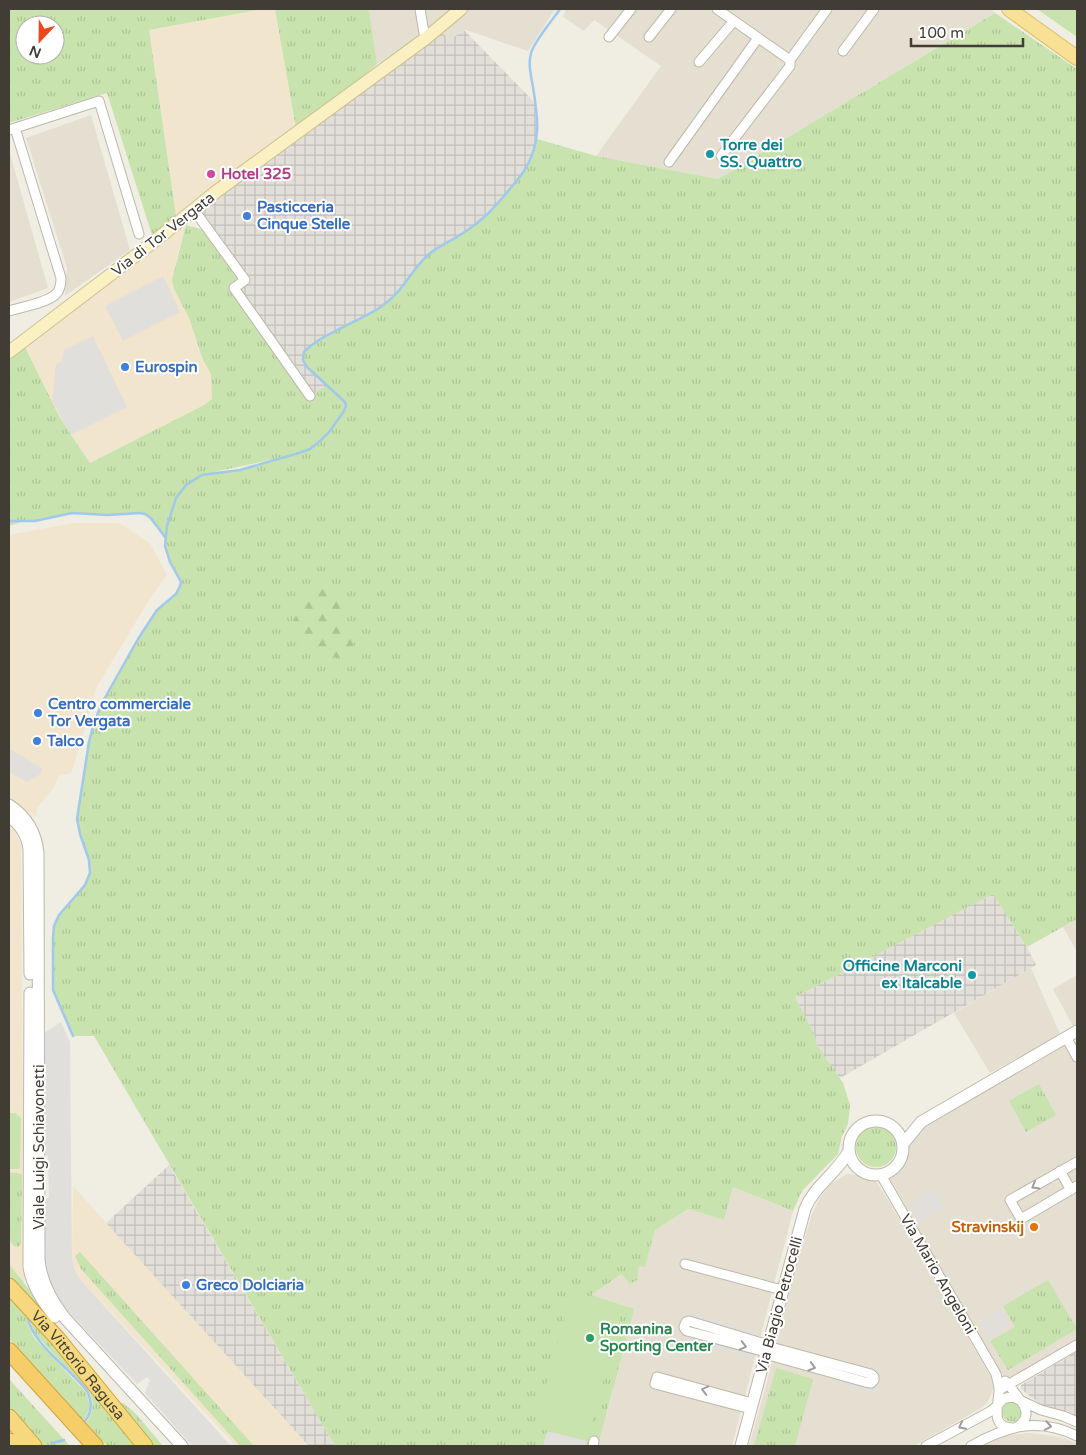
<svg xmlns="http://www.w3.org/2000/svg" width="1086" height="1455" font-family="'Varela Round',sans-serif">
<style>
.residential{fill:#e4dfd1}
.commercial{fill:#f2e5ce}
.industrial{fill:url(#industrial-grid)}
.grass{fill:url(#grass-tufts);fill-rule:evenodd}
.forest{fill:url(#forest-firs)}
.park{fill:#c8e3ad}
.parking{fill:#e1dfdb}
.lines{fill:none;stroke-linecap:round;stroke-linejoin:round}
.stream{stroke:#a1c9eb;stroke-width:2.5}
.minor-casing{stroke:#beb8a9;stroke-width:11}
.tertiary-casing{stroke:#beb8a9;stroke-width:13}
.secondary-casing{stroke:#cec195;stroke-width:14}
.primary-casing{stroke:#dcbe66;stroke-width:16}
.trunk-casing{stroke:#d3a33a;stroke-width:17}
.motorway-casing{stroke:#d3a33a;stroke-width:18}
.minor{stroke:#fff;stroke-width:9}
.tertiary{stroke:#fff;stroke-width:11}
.secondary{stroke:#fbf0c2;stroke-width:12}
.primary{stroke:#f8e194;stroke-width:14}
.trunk{stroke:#f6d87e;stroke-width:15}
.motorway{stroke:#f5ce69;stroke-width:16}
.oneway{stroke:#a09e9a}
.culture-dot{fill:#0f9aa8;stroke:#fff;stroke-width:2}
.hotel-dot{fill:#d1479c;stroke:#fff;stroke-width:2}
.shop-dot{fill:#3f7fe0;stroke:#fff;stroke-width:2}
.food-dot{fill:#e8710a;stroke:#fff;stroke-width:2}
.leisure-dot{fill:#2e9e5b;stroke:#fff;stroke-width:2}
.labels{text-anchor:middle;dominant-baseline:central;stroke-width:4;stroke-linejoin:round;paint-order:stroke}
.culture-label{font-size:15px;font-weight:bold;fill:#0d838f;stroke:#fff;text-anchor:start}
.hotel-label{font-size:15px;font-weight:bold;fill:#b23c85;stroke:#fff;text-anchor:start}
.shop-label{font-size:15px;font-weight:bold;fill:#366cbe;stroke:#fff;text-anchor:start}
.street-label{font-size:15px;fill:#423d34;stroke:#fff}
.food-label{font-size:15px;font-weight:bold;fill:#c56008;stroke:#fff;text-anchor:end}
.leisure-label{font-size:15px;font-weight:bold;fill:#27864d;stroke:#fff;text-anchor:start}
</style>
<defs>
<pattern id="industrial-grid" width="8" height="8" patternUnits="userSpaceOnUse" patternTransform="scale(1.25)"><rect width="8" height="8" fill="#e2ded8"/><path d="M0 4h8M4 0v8" fill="none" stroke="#c3bfba"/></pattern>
<pattern id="grass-tufts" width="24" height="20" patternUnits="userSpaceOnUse" patternTransform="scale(1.25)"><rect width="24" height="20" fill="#c8e3ad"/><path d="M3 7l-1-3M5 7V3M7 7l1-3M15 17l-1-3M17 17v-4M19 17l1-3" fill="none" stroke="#adc495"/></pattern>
<pattern id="forest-firs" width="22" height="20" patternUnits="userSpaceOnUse" patternTransform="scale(1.25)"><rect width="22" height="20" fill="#c8e3ad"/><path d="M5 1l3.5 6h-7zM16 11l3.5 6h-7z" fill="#adc495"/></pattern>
</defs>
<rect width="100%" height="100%" fill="#f0ede3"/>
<!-- residential -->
<path class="residential" d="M 369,9 L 555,9 L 528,51 L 463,29 L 450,41 L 440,30 L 377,64 Z
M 566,9 L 991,9 L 995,13 L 718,179 L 596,156 L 661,66 L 594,20 L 584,31 L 563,17 Z
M 91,115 L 130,250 L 65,296 L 67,268 L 26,138 Z
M 9,150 L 48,288 L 9,302 Z
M 1077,919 L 1077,952 L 1063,927 Z
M 1031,968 L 1060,1034 L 990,1073 L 954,1013 Z
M 1077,975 L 1077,1026 L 1074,1028 L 1053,989 Z
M 1065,1044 L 1077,1065 L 1077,1339 L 1009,1380 L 1000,1373 L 972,1326 L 890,1178 L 905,1158 L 910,1141 L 927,1122 Z
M 847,1174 L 859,1175 L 876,1181 L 897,1215 L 992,1379 L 993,1389 L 988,1402 L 981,1408 L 914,1446 L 749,1446 L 767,1382 L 794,1274 L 812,1214 L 820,1198 L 831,1184 Z
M 733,1187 L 793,1211 L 732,1446 L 598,1446 L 613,1390 L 591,1295 L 622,1274 L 639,1266 L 645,1266 L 655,1230 L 690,1209 L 724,1220 Z
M 1028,1433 L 1047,1435 L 1065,1438 L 1077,1444 L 1077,1446 L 981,1446 L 1003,1436 Z"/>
<!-- commercial -->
<path class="commercial" d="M 263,9 L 275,9 L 295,125 L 176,218 L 149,30 Z
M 186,225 L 176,261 L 183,306 L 189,318 L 203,360 L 211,374 L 212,399 L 204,405 L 90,463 L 71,435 L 58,414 L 25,347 Z
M 73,523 L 119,523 L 150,543 L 167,575 L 149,600 L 96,688 L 80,746 L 71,773 L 59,776 L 52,790 L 37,808 L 36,817 L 9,799 L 9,535 Z
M 9,826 L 14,830 L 21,845 L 24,1284 L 9,1266 Z
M 73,1186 L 309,1446 L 236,1446 L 80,1279 L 75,1270 L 72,1258 Z"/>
<!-- industrial -->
<path class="industrial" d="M 463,29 L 535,103 L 537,139 L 528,163 L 523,172 L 494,209 L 476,225 L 433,251 L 388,302 L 308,348 L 328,386 L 310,396 L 234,288 L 196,213 L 440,30 L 450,41 Z
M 993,894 L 1027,947 L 1036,965 L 840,1078 L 824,1056 L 816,1043 L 814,1034 L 795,997 Z
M 169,1165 L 335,1446 L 309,1446 L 106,1223 Z
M 1077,1351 L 1077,1417 L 1043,1406 L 1021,1389 L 1021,1385 Z"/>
<!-- grass -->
<path class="grass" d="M 9,9 L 263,9 L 149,30 L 176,216 L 152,235 L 107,93 L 9,123 ZM 25,25 L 55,25 L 55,55 L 25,55 Z
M 275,9 L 369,9 L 377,64 L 367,73 L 296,129 Z
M 995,13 L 1077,69 L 1077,919 L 1027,947 L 993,894 L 795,997 L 814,1034 L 816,1043 L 824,1056 L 833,1068 L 843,1083 L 850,1105 L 848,1124 L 842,1136 L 838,1154 L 802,1191 L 793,1211 L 733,1187 L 724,1220 L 689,1209 L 655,1230 L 645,1267 L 639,1266 L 637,1280 L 630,1284 L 622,1274 L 591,1295 L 634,1309 L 598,1446 L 335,1446 L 94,1036 L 73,1036 L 56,998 L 53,988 L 53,938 L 54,926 L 59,915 L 85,885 L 90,873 L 89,860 L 80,834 L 77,819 L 91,731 L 99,708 L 106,694 L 144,629 L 157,610 L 176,594 L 181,583 L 167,554 L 165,538 L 145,514 L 62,514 L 39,521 L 21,522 L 9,526 L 9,360 L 25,347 L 58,414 L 71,435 L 90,463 L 204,405 L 212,399 L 211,374 L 203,360 L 189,318 L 174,289 L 172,280 L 186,225 L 204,230 L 245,280 L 234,287 L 310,395 L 327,386 L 310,371 L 305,365 L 302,357 L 304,352 L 308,348 L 388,302 L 429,254 L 441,246 L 466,231 L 486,217 L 523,172 L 531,159 L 537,139 L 596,156 L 718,179 ZM 293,455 C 268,462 240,474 214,472 Z
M 1039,1084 L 1056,1115 L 1026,1132 L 1009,1101 Z
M856 1147a20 20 0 1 1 40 0a20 20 0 1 1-40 0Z
M 9,1172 L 22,1174 L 21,1244 L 18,1247 L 14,1246 L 9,1240 Z
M 80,1252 L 254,1446 L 240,1446 L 81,1269 L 75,1256 Z
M 9,1264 L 43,1307 L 45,1316 L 9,1279 Z
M 1048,1280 L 1077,1329 L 1008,1370 L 990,1341 L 1015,1327 L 1003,1306 Z
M 9,1293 L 27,1312 L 28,1325 L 34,1338 L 85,1391 C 91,1401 91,1412 83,1420 L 9,1339 Z
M 30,1319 L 80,1372 L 139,1446 L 107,1446 L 86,1423 C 92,1414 95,1405 90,1394 L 38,1337 L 33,1330 Z
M 776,1368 L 813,1379 L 795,1446 L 754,1446 Z
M 9,1379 L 70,1446 L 41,1446 L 9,1410 Z
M1002 1412a10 10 0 1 1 20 0a10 10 0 1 1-20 0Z
M 123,1403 L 136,1414 L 163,1446 L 153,1446 L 119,1404 Z"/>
<!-- forest -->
<path class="forest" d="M 327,586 L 342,587 L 345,594 C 342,606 336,623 347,632 C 351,636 353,635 356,640 L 350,650 L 340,658 L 318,654 L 298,644 L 292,627 L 300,602 L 312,592 Z"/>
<!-- park -->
<path class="park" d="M 1037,9 L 1077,9 L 1077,37 Z
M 9,1113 L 15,1113 L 21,1118 L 20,1169 L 9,1169 Z
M 572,1291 L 623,1306 L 587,1441 L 534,1427 Z"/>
<!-- parking -->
<path class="parking" d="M 163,276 L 180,312 L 123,341 L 105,306 Z
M 93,336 L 127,407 L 71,435 L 52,401 L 56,364 L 62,361 L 64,350 Z
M 9,749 L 42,768 L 41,774 L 27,782 L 9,772 Z
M 61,1022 L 70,1042 L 72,1258 L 75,1270 L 80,1279 L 231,1446 L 192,1446 L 145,1393 L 150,1380 L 147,1377 L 137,1384 L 64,1307 L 49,1284 L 43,1259 L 43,1201 L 49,1197 L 48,1156 L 43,1152 L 44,1033 Z
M 935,1190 L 944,1207 L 918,1221 L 910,1204 Z
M 1001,1309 L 1011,1324 L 989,1337 L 980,1322 Z
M 686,1313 L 753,1331 L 756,1338 L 689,1319 Z
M 684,1333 L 754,1353 L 756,1355 L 751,1358 L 686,1339 Z
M 838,1377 L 876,1387 L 878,1394 L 841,1384 Z
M 547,1431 L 587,1441 L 586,1446 L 543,1446 Z"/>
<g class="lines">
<!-- stream -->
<path class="stream" d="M 9,521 L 35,521 L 72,513 L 107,515 L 140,513 L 145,514 L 151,518 L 165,537
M 73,1036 L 53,990 L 53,938 L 54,926 L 59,915 L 85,885 L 90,873 L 89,860 L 80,834 L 77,819 L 89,742 L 94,723 L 102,703 L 138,639 L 157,610 L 176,594 L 180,586 L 181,582 L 170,562 L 165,546 L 167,526 L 176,498 L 186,485 L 202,475 L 240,470 L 299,453 L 310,449 L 320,441 L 330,431 L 344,411 L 346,406 L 345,402 L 307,367 L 303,360 L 304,352 C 321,334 361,321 382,306 C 402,293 411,270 428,255 C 439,245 454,240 466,231 C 483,220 492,210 505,195 C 511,187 518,180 524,171 C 542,143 538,118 533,87 C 531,76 528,64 531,53 C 535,40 552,21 560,9
M 28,1318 C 32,1344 71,1369 87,1391 C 92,1401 92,1412 85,1421
M 52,1443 L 64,1440"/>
<!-- minor casing -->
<g class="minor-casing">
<path id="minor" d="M 420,9 L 425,39
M 717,9 L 790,60 L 827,9
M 609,37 L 631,9
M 649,37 L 671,9
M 843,51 L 874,9
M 699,62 L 733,22
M 9,130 L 99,101 L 139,234
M 721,156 L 790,66 L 790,60
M 669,162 L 758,38
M 194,210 L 245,280 L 234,288 L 310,396
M 9,311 C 22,307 47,303 56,294 C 60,290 61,284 61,278 L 15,128
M 1066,1037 L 1077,1057
M 1077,1162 L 1010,1200 L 1021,1219 L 1077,1186
M 1060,1171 L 1071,1190
M 881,1175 L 996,1374 C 997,1379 999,1385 999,1390 C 999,1405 989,1428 1013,1428
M 685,1264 L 782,1290
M 766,1352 L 687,1331 L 685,1329 L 684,1327 L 686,1322 L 689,1321 L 768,1345
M 765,1354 L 865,1382 L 871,1383 L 874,1380 L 874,1377 L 871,1374 L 767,1346
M 1005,1381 C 1011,1387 1015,1393 1020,1400 C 1028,1409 1029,1420 1017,1427
M 999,1390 L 1077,1345
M 751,1409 L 655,1384 L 657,1377 L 752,1403
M 593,1446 L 594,1441
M 926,1446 L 991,1411 L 997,1406 L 1002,1400 L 1006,1398 L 1013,1397 L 1041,1410 L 1063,1416 L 1077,1422
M 971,1446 C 1007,1426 1038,1417 1077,1436"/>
</g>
<!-- tertiary casing -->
<g class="tertiary-casing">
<path id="tertiary" d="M 9,805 C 26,816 36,833 38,853 L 39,1260 C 41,1282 51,1300 64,1317 L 182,1446
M 9,816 C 20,825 27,834 29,849 L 30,974
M 30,993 L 29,1267 C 32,1286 43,1302 55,1317
M849 1148a27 27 0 1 1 54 0a27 27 0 1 1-54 0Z
M 903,1144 L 921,1122 L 1077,1031
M 741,1446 L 805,1209 C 814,1186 837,1173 849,1151"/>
</g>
<!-- secondary casing -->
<g class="secondary-casing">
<path id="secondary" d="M 9,352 L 152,243 L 217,191 L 425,39 L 461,9"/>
</g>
<!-- primary casing -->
<g class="primary-casing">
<path id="primary" d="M 1009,9 L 1077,58"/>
</g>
<!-- trunk casing -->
<g class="trunk-casing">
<g id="trunk">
<path id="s1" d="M 9,1286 L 58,1339 L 145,1446"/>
<path d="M 9,1417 L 34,1446"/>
<path d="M 9,1441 L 18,1443 L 27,1446"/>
</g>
</g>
<!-- motorway casing -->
<g class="motorway-casing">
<path id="motorway" d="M 9,1351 L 95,1446"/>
</g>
<!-- minor -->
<use href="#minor" class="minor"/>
<!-- tertiary -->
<use href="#tertiary" class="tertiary"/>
<!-- secondary -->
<use href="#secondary" class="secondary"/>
<!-- primary -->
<use href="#primary" class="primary"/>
<!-- trunk -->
<use href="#trunk" class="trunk"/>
<!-- motorway -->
<use href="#motorway" class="motorway"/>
</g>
<!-- one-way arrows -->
<defs><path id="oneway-chevron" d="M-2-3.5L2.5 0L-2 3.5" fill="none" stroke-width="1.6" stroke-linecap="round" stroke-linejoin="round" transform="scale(1.25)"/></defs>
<g class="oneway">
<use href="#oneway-chevron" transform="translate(1035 1186) rotate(150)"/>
<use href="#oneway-chevron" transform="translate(743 1346) rotate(15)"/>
<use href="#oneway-chevron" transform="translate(812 1367) rotate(16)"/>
<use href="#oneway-chevron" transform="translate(705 1390) rotate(-165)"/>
<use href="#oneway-chevron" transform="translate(962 1426) rotate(153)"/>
<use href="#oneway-chevron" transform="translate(1048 1426) rotate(10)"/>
</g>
<!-- markers -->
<g class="culture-dot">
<circle cx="710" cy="154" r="5"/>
<circle cx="972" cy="975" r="5"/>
</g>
<circle class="hotel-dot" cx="211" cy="174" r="5"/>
<g class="shop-dot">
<circle cx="247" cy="216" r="5"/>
<circle cx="125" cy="367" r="5"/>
<circle cx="38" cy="713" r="5"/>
<circle cx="37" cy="741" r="5"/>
<circle cx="186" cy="1285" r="5"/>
</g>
<circle class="food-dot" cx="1034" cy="1227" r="5"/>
<circle class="leisure-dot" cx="590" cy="1338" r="5"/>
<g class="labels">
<!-- culture labels -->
<g class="culture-label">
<text x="720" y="145">Torre dei<tspan x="720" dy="17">SS. Quattro</tspan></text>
<text x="962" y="966" text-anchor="end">Officine Marconi<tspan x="962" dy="17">ex Italcable</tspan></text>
</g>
<!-- hotel labels -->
<g class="hotel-label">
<text x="221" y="174">Hotel 325</text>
</g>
<!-- shop labels -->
<g class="shop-label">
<text x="257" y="207">Pasticceria<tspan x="257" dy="17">Cinque Stelle</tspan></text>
<text x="135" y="367">Eurospin</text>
<text x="48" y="704">Centro commerciale<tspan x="48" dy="17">Tor Vergata</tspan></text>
<text x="47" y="741">Talco</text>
<text x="196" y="1285">Greco Dolciaria</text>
</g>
<!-- street labels -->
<g class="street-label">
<text transform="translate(163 234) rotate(-38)">Via di Tor Vergata</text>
<text transform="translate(39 1147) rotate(-90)">Viale Luigi Schiavonetti</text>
<text transform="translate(938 1274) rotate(60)">Via Mario Angeloni</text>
<text transform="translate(779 1305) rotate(-75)">Via Biagio Petrocelli</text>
<text stroke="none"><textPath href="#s1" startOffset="105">Via Vittorio Ragusa</textPath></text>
</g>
<!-- food labels -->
<g class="food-label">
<text x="1024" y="1227">Stravinskij</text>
</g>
<!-- leisure labels -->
<g class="leisure-label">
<text x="600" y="1329">Romanina<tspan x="600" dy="17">Sporting Center</tspan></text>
</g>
</g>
<!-- border -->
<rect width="1086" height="1455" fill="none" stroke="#423d34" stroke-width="20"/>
<!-- north arrow -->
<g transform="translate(40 40) rotate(202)"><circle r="24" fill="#ffffff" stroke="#b3b1ae"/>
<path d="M0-4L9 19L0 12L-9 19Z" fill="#ed471d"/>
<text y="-8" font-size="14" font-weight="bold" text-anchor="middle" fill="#423d34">N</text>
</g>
<!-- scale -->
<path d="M911 38v8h112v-8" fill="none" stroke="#423d34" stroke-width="2.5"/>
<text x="918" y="38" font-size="15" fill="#423d34" stroke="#ffffff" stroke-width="4" paint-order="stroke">100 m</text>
</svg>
